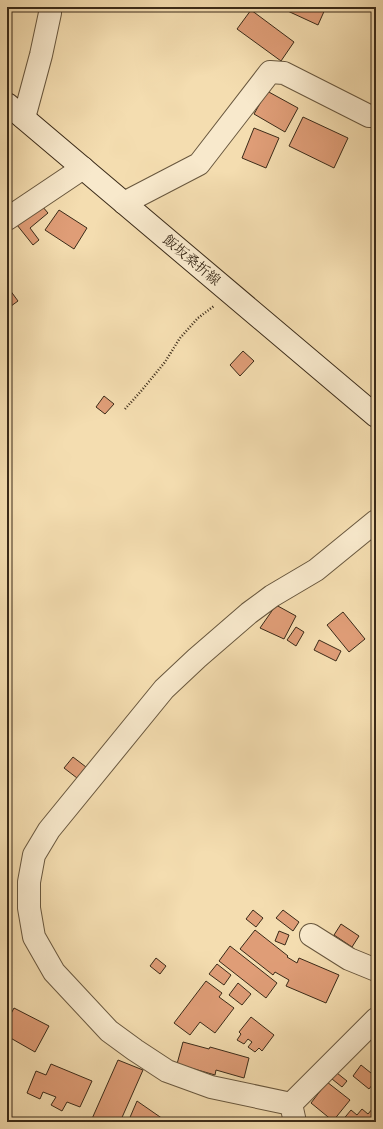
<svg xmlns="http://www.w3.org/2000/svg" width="383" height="1129" font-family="'Gentium Book Plus','Noto Serif JP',serif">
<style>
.building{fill:#df9d77;stroke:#3a2a18}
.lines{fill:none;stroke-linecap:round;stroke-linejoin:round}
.minor-casing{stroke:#68573e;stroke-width:24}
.secondary-casing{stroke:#3a2a18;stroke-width:24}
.path{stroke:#3a2a18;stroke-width:2.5;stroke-dasharray:1 2;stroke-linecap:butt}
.minor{stroke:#f8e9cc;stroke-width:22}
.secondary{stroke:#f8e9cc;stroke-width:22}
.labels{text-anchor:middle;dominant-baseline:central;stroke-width:3.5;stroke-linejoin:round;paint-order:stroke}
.street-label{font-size:14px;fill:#3a2a18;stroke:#f8e9cc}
</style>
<rect width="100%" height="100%" fill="#f4ddb0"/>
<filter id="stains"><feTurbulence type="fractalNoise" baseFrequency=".005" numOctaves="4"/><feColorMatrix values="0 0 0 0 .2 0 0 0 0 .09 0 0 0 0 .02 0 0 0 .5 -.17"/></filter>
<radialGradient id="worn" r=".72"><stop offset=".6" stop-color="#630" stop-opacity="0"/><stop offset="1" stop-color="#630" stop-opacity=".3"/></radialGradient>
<!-- building -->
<path class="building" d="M 279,7 L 326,7 L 318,25 Z
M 251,10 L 294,42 L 281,61 L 237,29 Z
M 267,91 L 298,108 L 285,132 L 254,114 Z
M 303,117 L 348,138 L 334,168 L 289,146 Z
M 254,128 L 279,138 L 266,168 L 242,158 Z
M 42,206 L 48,213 L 30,228 L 39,240 L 33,245 L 17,225 Z
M 59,210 L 87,228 L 74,249 L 45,230 Z
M 7,286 L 18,301 L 7,309 Z
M 243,351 L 254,361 L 240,376 L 230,365 Z
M 104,396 L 114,404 L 105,414 L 96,407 Z
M 276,605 L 296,616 L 284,639 L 260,628 Z
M 343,612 L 365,639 L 349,652 L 327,625 Z
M 296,627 L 304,632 L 296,646 L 287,640 Z
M 319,640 L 341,651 L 336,661 L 314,650 Z
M 73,757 L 86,767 L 77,778 L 64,768 Z
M 253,910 L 263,918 L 256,927 L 246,919 Z
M 283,910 L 299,922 L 293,931 L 276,918 Z
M 341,924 L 359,936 L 352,947 L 334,935 Z
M 255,930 L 288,956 L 287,957 L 297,963 L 299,958 L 339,975 L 326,1003 L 286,986 L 289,980 L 275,972 L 273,975 L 240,949 Z
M 279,931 L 289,935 L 285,945 L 275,941 Z
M 230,946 L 277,983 L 266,998 L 219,961 Z
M 156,958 L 166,966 L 160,974 L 150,966 Z
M 217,964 L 231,975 L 224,985 L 209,974 Z
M 206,981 L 222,993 L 219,997 L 234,1008 L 215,1033 L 200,1022 L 190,1035 L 174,1023 Z
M 238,983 L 251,994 L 242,1005 L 229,995 Z
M 14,1008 L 49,1026 L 35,1052 L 7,1036 L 7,1021 Z
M 251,1017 L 274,1035 L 262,1051 L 259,1048 L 255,1052 L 248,1047 L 252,1042 L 248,1039 L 244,1044 L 237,1040 L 241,1034 L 239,1032 Z
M 183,1042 L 209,1049 L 210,1047 L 249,1058 L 244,1078 L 216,1070 L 215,1075 L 177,1064 Z
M 118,1060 L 143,1070 L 120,1122 L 94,1122 L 91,1121 Z
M 51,1064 L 92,1081 L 80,1107 L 67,1102 L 62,1111 L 51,1105 L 56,1097 L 43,1092 L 40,1099 L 27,1093 L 36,1071 L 46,1075 Z
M 361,1065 L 376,1077 L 376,1080 L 369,1089 L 353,1076 Z
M 337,1073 L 347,1081 L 342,1087 L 332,1079 Z
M 327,1082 L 350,1100 L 333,1121 L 311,1103 Z
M 137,1101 L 163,1119 L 162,1122 L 128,1122 Z
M 373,1108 L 376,1110 L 376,1122 L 341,1122 L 351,1110 L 357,1115 L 362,1109 L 368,1114 Z"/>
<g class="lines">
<!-- minor casing -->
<g class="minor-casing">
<path id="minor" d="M 24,118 L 41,55 L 50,13 L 50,7
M 124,203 L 199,164 L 270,72 L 284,73 L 369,116
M 7,219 L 83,168
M 376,521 L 316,570 L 272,596 L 249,613 L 197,658 L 164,689 L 49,830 L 34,855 L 29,882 L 29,908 L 34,937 L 54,972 L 109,1031 L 135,1050 L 167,1071 L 211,1087 L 291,1104 L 376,1019
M 311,935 L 349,959 L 376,970
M 291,1104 L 295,1122"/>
</g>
<!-- secondary casing -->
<g class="secondary-casing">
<path id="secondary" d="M 7,104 L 376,416"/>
</g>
<!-- path -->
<path class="path" d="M 125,409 L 142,390 L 165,362 L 180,338 L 198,318 L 214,306"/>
<!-- minor -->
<use href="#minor" class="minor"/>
<!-- secondary -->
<use href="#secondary" class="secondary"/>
</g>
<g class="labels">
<!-- street labels -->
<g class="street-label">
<text transform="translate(192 260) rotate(40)">飯坂桑折線</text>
</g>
</g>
<!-- margin -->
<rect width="383" height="1129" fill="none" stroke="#f4ddb0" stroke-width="24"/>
<rect x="8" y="8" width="367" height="1113" fill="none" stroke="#3a2a18" stroke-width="2"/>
<rect x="12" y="12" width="359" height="1105" fill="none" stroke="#3a2a18"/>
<rect width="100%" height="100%" filter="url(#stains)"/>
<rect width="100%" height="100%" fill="url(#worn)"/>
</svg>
